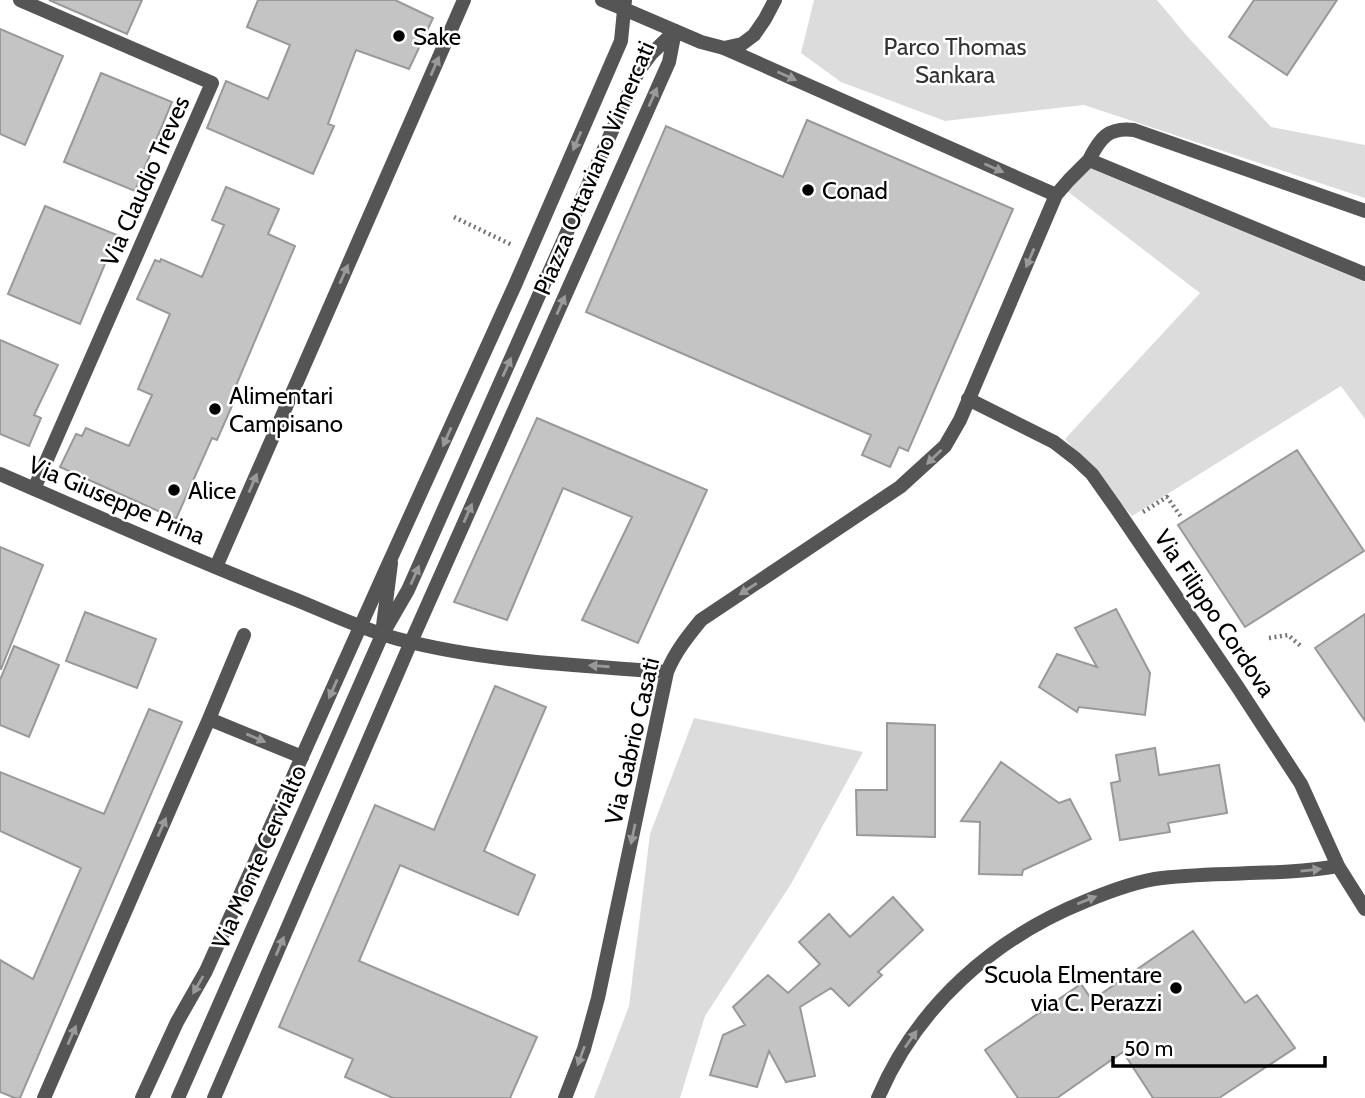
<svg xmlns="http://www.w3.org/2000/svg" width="1365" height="1098" font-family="Cabin,sans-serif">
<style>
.green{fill:#dcdcdc}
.building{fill:#c4c4c4;stroke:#999;stroke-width:2}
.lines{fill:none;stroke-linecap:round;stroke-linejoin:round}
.path{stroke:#777;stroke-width:4.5;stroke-dasharray:2 3.5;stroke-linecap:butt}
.service{stroke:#555;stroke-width:14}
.minor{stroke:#555;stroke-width:14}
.tertiary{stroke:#555;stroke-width:14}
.oneway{fill:#999}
.poi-dot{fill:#000;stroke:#fff;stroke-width:2.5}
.labels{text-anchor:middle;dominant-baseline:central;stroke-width:5;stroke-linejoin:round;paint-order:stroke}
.poi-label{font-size:24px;fill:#000;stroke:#fff;text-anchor:start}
.park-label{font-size:24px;fill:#333;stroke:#fff}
.street-label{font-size:24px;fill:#000;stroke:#fff}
</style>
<rect width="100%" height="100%" fill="#fff"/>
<!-- green -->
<path class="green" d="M 814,0 L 1157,0 L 1187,36 L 1271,127 L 1365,145 L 1365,198 L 1084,105 L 945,121 L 841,82 L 801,53 Z
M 1089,168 L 1365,282 L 1365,419 L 1341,386 L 1132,516 L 1065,439 L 1200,293 L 1067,191 Z
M 694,718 L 863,752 L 791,884 L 705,1016 L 680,1098 L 594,1098 L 629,1006 L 650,834 Z"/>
<!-- building -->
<path class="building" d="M 49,0 L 142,0 L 127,34 Z
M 258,0 L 395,0 L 433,18 L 409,69 L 356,50 L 328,124 L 334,126 L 313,174 L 207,128 L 226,81 L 268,99 L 290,45 L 247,27 Z
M 1254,0 L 1337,0 L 1287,75 L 1229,37 Z
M 0,29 L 63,56 L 25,145 L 0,134 Z
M 101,73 L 172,102 L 135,191 L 64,162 Z
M 807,120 L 1013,209 L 908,451 L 899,447 L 890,467 L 862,455 L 871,435 L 586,312 L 666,126 L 783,177 Z
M 226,187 L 279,209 L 268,234 L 295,246 L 235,388 L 239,390 L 217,440 L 212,438 L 176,519 L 60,467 L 76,434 L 82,436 L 86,428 L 129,446 L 152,395 L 138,389 L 170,314 L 137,299 L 155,260 L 160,262 L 161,259 L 202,277 L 224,225 L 212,220 Z
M 45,206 L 117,235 L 80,324 L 8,294 Z
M 0,340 L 58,365 L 34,415 L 41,418 L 29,446 L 0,434 Z
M 537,418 L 707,490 L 638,643 L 582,620 L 632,517 L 563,488 L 507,620 L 454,602 Z
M 1297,450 L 1364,551 L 1245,627 L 1178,525 Z
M 0,547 L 43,565 L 1,669 L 0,669 Z
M 1116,609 L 1150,673 L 1145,715 L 1079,707 L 1077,712 L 1039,687 L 1057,654 L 1097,667 L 1075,628 Z
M 85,612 L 156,639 L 137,688 L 66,661 Z
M 1365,614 L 1365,721 L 1315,648 Z
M 14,646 L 59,665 L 29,737 L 0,725 L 0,680 Z
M 495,686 L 546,707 L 484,851 L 535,875 L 518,915 L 400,865 L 359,961 L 537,1037 L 510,1098 L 393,1098 L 345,1077 L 353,1059 L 279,1027 L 375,805 L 434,830 Z
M 149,709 L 182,722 L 20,1098 L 15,1098 L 0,1092 L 0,960 L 33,979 L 81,868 L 0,831 L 0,772 L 104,814 Z
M 887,723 L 935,725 L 935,837 L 857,835 L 856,790 L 887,790 Z
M 1155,748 L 1159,775 L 1219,765 L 1227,813 L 1168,823 L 1170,832 L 1120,840 L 1111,783 L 1120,781 L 1116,755 Z
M 1001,762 L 1059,803 L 1070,799 L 1091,839 L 1023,870 L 1022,875 L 979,874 L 980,822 L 961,821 Z
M 893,897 L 923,930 L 878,972 L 882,975 L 849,1006 L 831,988 L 800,1007 L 815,1076 L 786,1082 L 769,1051 L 757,1087 L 710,1075 L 723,1035 L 745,1025 L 733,1007 L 768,975 L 788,993 L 820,964 L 799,942 L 829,914 L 850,937 Z
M 1193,931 L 1245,1003 L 1257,995 L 1295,1048 L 1219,1098 L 1153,1098 L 1123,1052 L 1057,1098 L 1018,1098 L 985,1050 L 1081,984 L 1092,1000 Z"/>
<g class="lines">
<!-- path -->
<path class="path" d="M 454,217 L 512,245
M 1143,512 L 1167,497 L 1182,518
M 1269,638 L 1288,635 L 1302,647"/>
<!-- service -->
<path class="service" d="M 383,626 L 391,563
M 178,1098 L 382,635 L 408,590 L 639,70 L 651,54 L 675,31"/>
<!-- minor -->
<path class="minor" d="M 20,0 L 212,83 L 34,489
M 602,0 L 624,9
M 724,48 L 1056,195
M 1089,160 C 1100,138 1108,127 1134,130 L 1365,211
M 968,399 L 1054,442 L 1076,459 L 1092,474 L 1116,508 L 1237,686 L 1301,784 L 1338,866 L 1365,909
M 0,474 C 96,516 192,559 289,597 C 325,611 360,629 398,639 C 485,662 577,665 667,672
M 216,567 L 464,0
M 209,719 L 302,757
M 44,1098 L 209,719 L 244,635
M 565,1098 L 584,1049 L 598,998 L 667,672 C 675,652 688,636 701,620 L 900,487 L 945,446 L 960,420 L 1056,195 L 1069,180 L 1089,160 L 1365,274
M 878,1098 C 917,1006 994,938 1086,901 C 1110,891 1136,881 1162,878 C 1221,871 1280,876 1338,866"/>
<!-- tertiary -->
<path class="tertiary" d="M 624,9 L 701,42 L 724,48 L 742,44 L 754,35 L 765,19 L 775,0
M 142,1098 L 177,1022 L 206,971 L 382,578 L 515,285 L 621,41 L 625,0
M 214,1098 L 411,642 L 669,62 L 675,31"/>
</g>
<!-- one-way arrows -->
<defs><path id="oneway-solid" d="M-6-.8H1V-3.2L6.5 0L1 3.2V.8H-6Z" transform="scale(1.75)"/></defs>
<g class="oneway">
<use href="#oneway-solid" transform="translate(435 66) rotate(-66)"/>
<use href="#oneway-solid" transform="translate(787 76) rotate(24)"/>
<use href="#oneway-solid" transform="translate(653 97) rotate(-66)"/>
<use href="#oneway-solid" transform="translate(577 141) rotate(113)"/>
<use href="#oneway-solid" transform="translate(994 168) rotate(24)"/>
<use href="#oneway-solid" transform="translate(1030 258) rotate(113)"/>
<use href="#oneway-solid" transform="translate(344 274) rotate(-66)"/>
<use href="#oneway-solid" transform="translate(561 305) rotate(-66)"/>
<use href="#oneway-solid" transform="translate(507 367) rotate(-66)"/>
<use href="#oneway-solid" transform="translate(447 437) rotate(114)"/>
<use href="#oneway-solid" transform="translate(934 457) rotate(136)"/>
<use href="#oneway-solid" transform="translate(253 483) rotate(-67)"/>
<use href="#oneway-solid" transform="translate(468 513) rotate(-66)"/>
<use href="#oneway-solid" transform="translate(415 575) rotate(-66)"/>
<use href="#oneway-solid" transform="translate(748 589) rotate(147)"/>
<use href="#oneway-solid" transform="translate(599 666) rotate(-176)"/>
<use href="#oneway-solid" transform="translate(333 689) rotate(114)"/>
<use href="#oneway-solid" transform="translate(256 738) rotate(23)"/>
<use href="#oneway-solid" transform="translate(162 827) rotate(-66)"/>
<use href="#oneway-solid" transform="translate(633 834) rotate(102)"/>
<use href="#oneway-solid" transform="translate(1311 870) rotate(-6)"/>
<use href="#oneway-solid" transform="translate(1087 900) rotate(-22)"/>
<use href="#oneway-solid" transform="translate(280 946) rotate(-67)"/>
<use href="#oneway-solid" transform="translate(198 985) rotate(120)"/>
<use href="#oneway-solid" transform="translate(72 1035) rotate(-66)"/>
<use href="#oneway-solid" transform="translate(911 1039) rotate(-55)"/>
<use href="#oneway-solid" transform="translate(581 1056) rotate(110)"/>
</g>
<!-- markers -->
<g class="poi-dot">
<circle cx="399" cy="36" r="7"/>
<circle cx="808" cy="190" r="7"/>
<circle cx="215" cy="409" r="7"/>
<circle cx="174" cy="490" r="7"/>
<circle cx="1176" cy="988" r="7"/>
</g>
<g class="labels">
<!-- poi labels -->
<g class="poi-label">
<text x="413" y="36">Sake</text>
<text x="822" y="190">Conad</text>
<text x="229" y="395">Alimentari<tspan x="229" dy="28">Campisano</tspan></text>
<text x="188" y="490">Alice</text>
<text x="1162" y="974" text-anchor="end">Scuola Elmentare<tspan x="1162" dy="28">via C. Perazzi</tspan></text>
</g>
<!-- park labels -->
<g class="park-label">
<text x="955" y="46">Parco Thomas<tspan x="955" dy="28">Sankara</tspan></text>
</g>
<!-- street labels -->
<g class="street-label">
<text transform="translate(594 168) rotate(-67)">Piazza Ottaviano Vimercati</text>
<text transform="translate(145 181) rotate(-66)">Via Claudio Treves</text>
<text transform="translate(117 500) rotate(23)">Via Giuseppe Prina</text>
<text transform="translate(1215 613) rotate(56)">Via Filippo Cordova</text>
<text transform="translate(632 741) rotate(-77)">Via Gabrio Casati</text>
<text transform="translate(259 857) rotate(-66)">Via Monte Cervialto</text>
</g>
</g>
<!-- scale -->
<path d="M1113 1056v10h212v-10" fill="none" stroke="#000000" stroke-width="3.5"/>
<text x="1124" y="1056" font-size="21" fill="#000000" stroke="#ffffff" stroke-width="5" paint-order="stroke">50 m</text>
</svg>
